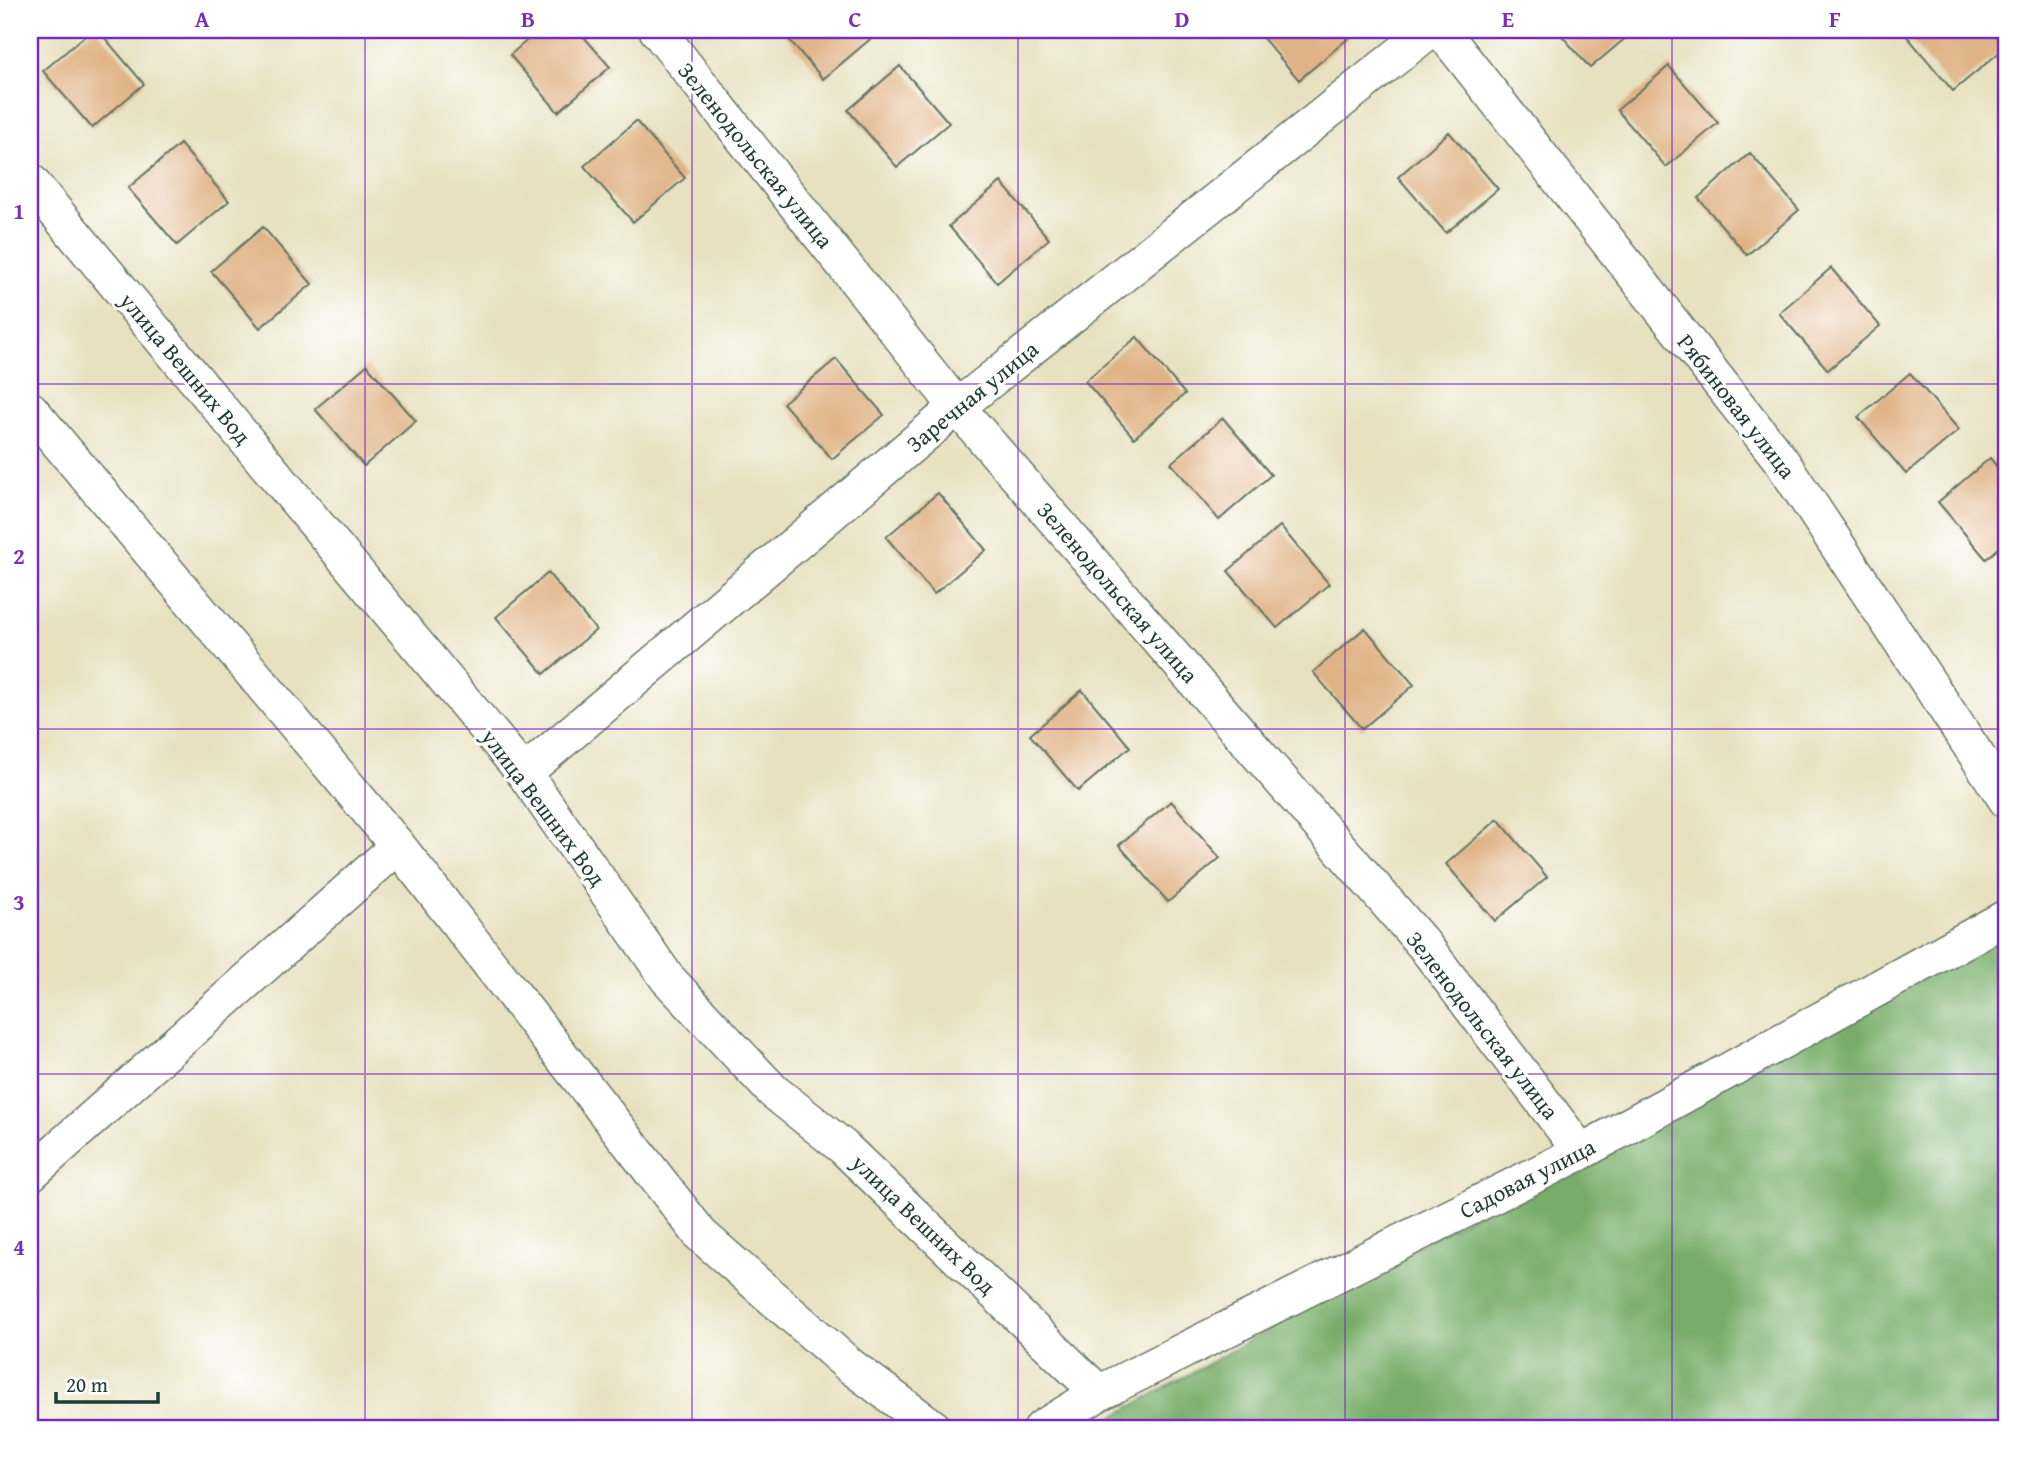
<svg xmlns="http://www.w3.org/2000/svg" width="2037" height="1458" font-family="'Gentium Book Plus',serif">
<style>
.forest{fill:#78ad69;stroke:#4c754e;stroke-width:2}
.building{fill:#e0b386}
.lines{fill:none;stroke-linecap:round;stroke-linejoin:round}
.street-casing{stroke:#657665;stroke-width:38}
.street{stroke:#fff;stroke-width:35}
.grid{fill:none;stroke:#7b2cbf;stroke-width:2;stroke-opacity:0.55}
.labels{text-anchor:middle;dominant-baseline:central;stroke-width:6;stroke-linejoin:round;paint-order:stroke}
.street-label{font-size:23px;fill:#1f3d34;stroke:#fff}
.neatline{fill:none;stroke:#7b2cbf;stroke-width:2.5}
.grid-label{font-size:23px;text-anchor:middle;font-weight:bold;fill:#7b2cbf}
</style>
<rect width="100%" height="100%" fill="#fff"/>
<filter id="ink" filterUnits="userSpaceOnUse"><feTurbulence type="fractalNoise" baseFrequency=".0143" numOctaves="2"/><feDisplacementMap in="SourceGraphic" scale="14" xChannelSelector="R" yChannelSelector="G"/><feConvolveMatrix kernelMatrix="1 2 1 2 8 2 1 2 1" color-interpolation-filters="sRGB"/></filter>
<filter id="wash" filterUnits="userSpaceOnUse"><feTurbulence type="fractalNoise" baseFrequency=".00686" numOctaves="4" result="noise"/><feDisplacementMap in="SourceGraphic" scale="28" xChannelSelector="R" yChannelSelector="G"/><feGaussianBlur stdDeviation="1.57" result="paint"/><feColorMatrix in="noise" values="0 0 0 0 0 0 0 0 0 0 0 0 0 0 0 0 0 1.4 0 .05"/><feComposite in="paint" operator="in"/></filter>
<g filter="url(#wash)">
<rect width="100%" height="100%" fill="#e7e1bf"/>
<!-- forest -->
<path class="forest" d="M 2007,917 L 2007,1428 L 1093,1428 Z"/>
<g id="blocks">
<!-- building -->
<path class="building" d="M 92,30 L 98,30 L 144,84 L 92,128 L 43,71 Z
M 539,30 L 578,30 L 610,67 L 558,112 L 510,55 Z
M 781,30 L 871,30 L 875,35 L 823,79 Z
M 1256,30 L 1346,30 L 1351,36 L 1299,80 Z
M 1557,30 L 1635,30 L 1590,68 Z
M 1910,30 L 1991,30 L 2006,47 L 1953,91 L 1905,34 Z
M 900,66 L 949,123 L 897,167 L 848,110 Z
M 1669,66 L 1718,123 L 1666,167 L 1617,110 Z
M 636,121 L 685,178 L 633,222 L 584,166 Z
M 1449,132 L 1498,189 L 1446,233 L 1398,177 Z
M 180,144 L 229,201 L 177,245 L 128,188 Z
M 1750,153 L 1799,210 L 1747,255 L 1698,198 Z
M 1001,182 L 1049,239 L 997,283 L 949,226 Z
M 263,227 L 312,284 L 260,328 L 211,271 Z
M 1831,268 L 1880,326 L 1828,370 L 1779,313 Z
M 1137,337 L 1185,394 L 1134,438 L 1085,381 Z
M 836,359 L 884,415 L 832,459 L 783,403 Z
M 367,365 L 416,421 L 364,466 L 315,409 Z
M 1910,373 L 1959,430 L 1906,474 L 1858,417 Z
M 1223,418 L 1271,475 L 1219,520 L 1171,463 Z
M 1990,458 L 2007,479 L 2007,541 L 1986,559 L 1938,502 Z
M 938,493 L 986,550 L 934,594 L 886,537 Z
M 1280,526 L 1329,584 L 1277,628 L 1228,571 Z
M 548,573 L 596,630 L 544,674 L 496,617 Z
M 1365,628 L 1414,685 L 1362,729 L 1313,672 Z
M 1082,690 L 1130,747 L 1078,791 L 1030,735 Z
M 1171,801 L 1220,858 L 1168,902 L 1119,845 Z
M 1498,819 L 1547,877 L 1495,921 L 1446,864 Z"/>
</g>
</g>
<g filter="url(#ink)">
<use href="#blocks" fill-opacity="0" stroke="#657665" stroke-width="2"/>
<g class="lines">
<!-- street casing -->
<g class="street-casing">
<path id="street" d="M 657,30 L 957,407 L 1424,945 L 1581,1152
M 1441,30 L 1780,459 L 2007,801
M 30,181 L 524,773 L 667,978 L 773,1091 L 843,1147 L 1099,1393
M 30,409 L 398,846 L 701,1235 L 849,1365 L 934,1428
M 524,773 L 957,407 L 1430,30
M 30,1174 L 398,846
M 1042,1428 L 1099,1393 L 1581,1152 L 2007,917"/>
</g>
<!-- street -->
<use href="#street" class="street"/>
</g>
</g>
<!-- grid -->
<path class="grid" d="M 365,30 L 365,1428M 692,30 L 692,1428M 1018,30 L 1018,1428M 1345,30 L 1345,1428M 1672,30 L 1672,1428M 30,384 L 2007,384M 30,729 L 2007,729M 30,1074 L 2007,1074"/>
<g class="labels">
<!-- street labels -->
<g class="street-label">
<text transform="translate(756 155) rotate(51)">Зеленодольская улица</text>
<text transform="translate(186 368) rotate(50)">улица Вешних Вод</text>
<text transform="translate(972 396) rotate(-39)">Заречная улица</text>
<text transform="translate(1737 406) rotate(52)">Рябиновая улица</text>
<text transform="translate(1118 592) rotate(49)">Зеленодольская улица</text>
<text transform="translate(544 807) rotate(53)">улица Вешних Вод</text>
<text transform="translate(1483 1025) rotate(52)">Зеленодольская улица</text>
<text transform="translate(1527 1178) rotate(-27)">Садовая улица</text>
<text transform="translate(924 1224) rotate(44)">улица Вешних Вод</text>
</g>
</g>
<!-- margin -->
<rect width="2037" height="1458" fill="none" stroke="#fff" stroke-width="77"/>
<!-- scale -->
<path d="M56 1392v10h102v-10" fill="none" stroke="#1f3d34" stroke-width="3.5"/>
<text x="66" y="1392" font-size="21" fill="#1f3d34" stroke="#ffffff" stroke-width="5" paint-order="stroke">20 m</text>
<rect x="38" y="38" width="1960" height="1382" class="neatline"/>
<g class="grid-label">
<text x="202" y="27">A</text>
<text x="528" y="27">B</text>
<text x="855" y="27">C</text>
<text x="1182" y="27">D</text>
<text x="1508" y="27">E</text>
<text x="1835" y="27">F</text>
<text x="19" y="219">1</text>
<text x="19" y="564">2</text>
<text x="19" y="910">3</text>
<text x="19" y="1255">4</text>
</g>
</svg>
